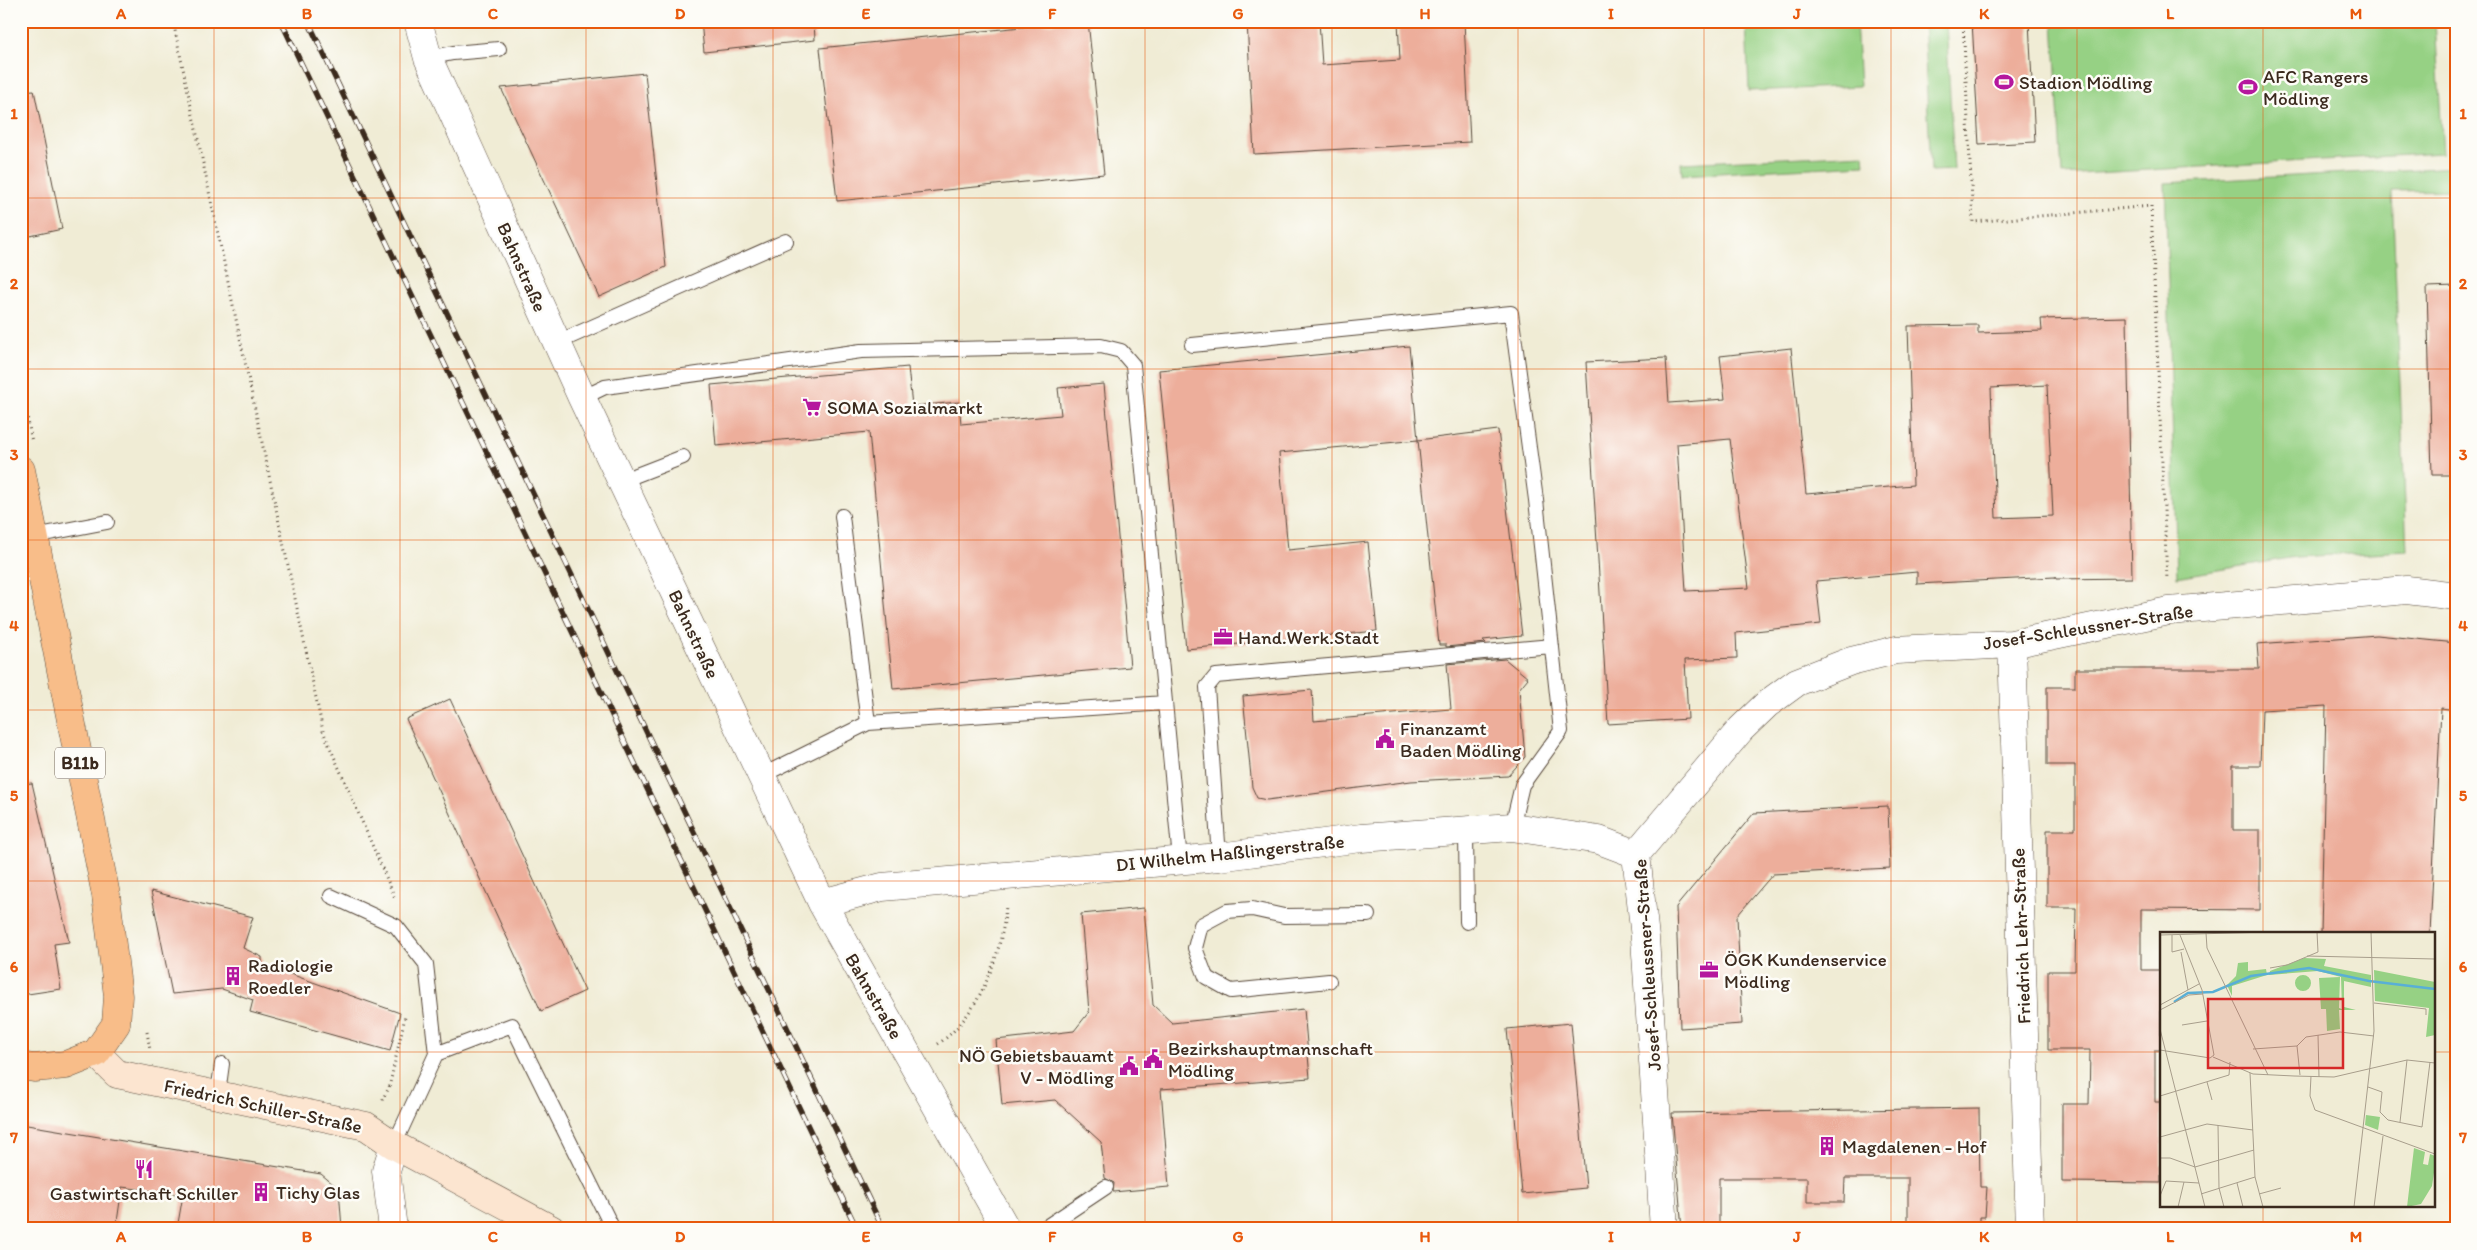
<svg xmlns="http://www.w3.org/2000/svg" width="2477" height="1250" font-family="Itim,sans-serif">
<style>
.green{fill:#96d184;stroke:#687e51}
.building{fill:#edae9b;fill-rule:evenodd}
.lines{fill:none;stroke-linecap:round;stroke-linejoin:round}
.lane-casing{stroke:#564739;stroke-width:16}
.street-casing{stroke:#564739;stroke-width:29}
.secondary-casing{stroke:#564739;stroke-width:29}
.primary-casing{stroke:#564739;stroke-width:29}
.path{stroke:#564739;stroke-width:3;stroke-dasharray:1 4;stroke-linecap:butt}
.lane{stroke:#fff;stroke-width:14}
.street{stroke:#fff;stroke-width:28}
.secondary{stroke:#fce5d0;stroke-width:28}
.primary{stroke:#f8bd89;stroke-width:28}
.rail-casing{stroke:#3b2a1e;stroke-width:5.5}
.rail{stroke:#fdfcf7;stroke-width:4;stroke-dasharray:11;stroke-linecap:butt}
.grid{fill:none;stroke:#e8590c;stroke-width:1;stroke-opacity:0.55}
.labels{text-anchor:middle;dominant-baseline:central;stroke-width:5;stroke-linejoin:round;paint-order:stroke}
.shield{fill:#fdfcf7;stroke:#75695f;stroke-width:1}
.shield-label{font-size:18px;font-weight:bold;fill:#3b2a1e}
.poi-label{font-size:19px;fill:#3b2a1e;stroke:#fdfcf7;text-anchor:start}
.street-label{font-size:19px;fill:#3b2a1e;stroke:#fdfcf7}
.inset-river{fill:none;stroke:#59afd6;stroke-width:2.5}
.inset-road{fill:none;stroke:#a89e8c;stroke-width:1}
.view{fill:#d62828;fill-opacity:0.15;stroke:#d62828;stroke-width:2.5}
.inset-edge{fill:none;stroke:#3b2a1e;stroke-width:2.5}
.neatline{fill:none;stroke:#e8590c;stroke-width:2}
.grid-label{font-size:16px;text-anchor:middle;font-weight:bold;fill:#e8590c}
</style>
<rect width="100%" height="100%" fill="#fdfcf7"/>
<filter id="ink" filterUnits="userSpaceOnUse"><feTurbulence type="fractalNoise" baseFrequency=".02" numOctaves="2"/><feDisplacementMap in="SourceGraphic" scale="10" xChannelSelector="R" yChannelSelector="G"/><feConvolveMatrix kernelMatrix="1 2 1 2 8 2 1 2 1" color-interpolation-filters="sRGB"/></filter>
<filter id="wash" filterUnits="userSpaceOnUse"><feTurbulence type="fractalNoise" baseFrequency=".0096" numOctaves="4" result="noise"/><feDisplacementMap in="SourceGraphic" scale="20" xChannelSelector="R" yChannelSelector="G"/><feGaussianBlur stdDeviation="1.12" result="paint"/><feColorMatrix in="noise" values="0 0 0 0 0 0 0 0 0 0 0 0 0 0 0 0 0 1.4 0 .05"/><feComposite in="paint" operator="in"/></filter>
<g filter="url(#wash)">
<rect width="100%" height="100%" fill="#f0ecd5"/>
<!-- green -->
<path class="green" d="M 1746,21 L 1856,21 L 1860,86 L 1749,91 Z
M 1923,21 L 1946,21 L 1954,170 L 1931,171 Z
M 2053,21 L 2435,21 L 2443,153 L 2062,175 Z
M 1864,154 L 1865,165 L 1682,175 L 1681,163 Z
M 2456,167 L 2456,190 L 2392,191 L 2407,551 L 2295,557 L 2177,577 L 2165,183 Z"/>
<g id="blocks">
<!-- building -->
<path class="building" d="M 701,21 L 814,21 L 815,40 L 704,52 Z
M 1079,21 L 1088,21 L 1104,174 L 837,201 L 820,48 Z
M 1247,21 L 1319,21 L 1322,65 L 1400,60 L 1398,21 L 1464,21 L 1470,142 L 1254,154 Z
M 1972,21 L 2029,21 L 2035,142 L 1979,145 Z
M 645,73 L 666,267 L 599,297 L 501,88 Z
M 34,90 L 62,229 L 21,238 L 21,91 Z
M 2456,286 L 2456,475 L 2432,475 L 2427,287 Z
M 2127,317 L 2132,578 L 2056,579 L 2055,577 L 1917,584 L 1917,572 L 1816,581 L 1821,624 L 1736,633 L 1737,658 L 1685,660 L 1688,719 L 1608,724 L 1586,362 L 1666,358 L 1669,403 L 1725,399 L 1720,356 L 1791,348 L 1806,494 L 1913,485 L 1908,326 L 1978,325 L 1978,333 L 2042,331 L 2041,319 ZM 2047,385 L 2053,516 L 1996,518 L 1991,388 ZM 1730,439 L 1749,588 L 1686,591 L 1677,444 Z
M 1409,346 L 1418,440 L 1279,453 L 1288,550 L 1368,542 L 1377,631 L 1186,649 L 1159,370 Z
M 908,367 L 912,406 L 959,402 L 961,424 L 1061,415 L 1058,388 L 1104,384 L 1130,667 L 893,689 L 869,432 L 716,446 L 711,385 Z
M 1498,430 L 1522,636 L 1483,640 L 1486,643 L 1446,647 L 1446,645 L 1439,645 L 1418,440 Z
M 2377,635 L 2456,643 L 2456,710 L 2441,708 L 2430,934 L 2321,934 L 2326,706 L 2262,710 L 2260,766 L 2233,766 L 2233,830 L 2260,830 L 2260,910 L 2141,909 L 2141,970 L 2161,970 L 2161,1050 L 2155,1050 L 2155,1102 L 2161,1102 L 2161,1183 L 2062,1182 L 2062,1104 L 2089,1104 L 2090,1050 L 2048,1050 L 2048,971 L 2075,971 L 2076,908 L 2047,908 L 2047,830 L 2075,830 L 2075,765 L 2047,765 L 2047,687 L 2075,687 L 2075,669 L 2259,669 L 2257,644 Z
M 1505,659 L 1528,678 L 1519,689 L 1525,757 L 1508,776 L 1411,781 L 1267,800 L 1257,798 L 1252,787 L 1243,696 L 1312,690 L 1314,721 L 1451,709 L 1447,664 Z
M 450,699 L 585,991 L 541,1011 L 406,719 Z
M 32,783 L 69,942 L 54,944 L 61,989 L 21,995 L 21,784 Z
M 1888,806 L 1890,868 L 1773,874 L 1737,916 L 1742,1024 L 1680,1028 L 1676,907 L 1754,813 Z
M 151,891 L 253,917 L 243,948 L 262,957 L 262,964 L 400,1013 L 390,1051 L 250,1012 L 253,1000 L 222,989 L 172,994 Z
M 1144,908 L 1153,1005 L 1172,1023 L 1304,1009 L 1310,1078 L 1161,1089 L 1169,1187 L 1113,1192 L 1114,1183 L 1105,1178 L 1101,1142 L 1055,1100 L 1002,1105 L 996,1040 L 1074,1031 L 1089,1012 L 1081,914 Z
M 1571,1023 L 1586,1188 L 1522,1194 L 1507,1029 Z
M 1979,1108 L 1980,1187 L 1987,1187 L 1985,1217 L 1980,1217 L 1980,1229 L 1908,1229 L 1908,1178 L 1845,1178 L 1844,1202 L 1807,1202 L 1807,1178 L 1719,1178 L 1719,1229 L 1682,1229 L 1672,1113 Z
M 21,1124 L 321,1174 L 339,1189 L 342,1229 L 177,1229 L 183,1195 L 122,1187 L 116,1229 L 21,1229 Z"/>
</g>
</g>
<g filter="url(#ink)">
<use href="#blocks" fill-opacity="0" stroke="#564739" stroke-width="1"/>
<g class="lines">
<!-- lane casing -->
<g class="lane-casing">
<path id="lane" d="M 428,58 L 453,53 L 499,49
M 556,343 L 786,241
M 1192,345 L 1511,313 L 1536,500 L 1561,731 L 1522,785 L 1512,827
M 582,398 L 605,387 L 861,351 L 1101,346 L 1121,351 L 1133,365 L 1180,860
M 621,481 L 683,457
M 842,516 L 868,723
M 34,536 L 107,522
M 761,776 L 868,723 L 1165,703
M 1466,830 L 1467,922
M 1219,857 L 1207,687 L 1216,676 L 1552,646
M 331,896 L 396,926 L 426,964 L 436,1054 L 394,1145
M 1329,981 L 1231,991 L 1206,977 L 1195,948 L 1201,925 L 1227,911 L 1252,909 L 1284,916 L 1368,915
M 436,1054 L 512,1025 L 613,1229
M 218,1093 L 222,1064
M 1043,1229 L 1106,1187"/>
</g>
<!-- street casing -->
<g class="street-casing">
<path id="street" d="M 418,21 L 428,58 L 582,398 L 822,903 L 1006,1229
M 2012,644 L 2030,1229
M 822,903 L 882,887 L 1219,857 L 1361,838 L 1512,827 L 1599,840 L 1636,854
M 393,1229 L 386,1171 L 394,1145
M 1664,1229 L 1645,938 L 1636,854 L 1741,729 L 1767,704 L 1797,682 L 1851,661 L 1896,650 L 2012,644 L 2169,611 L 2407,590 L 2456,596"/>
</g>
<!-- secondary casing -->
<g class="secondary-casing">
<path id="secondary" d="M 96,1053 L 117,1074 L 366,1126 L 394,1145 L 551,1229"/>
</g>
<!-- primary casing -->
<g class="primary-casing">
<path id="primary" d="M 21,470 L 106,895 L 118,996 L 116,1024 L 96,1053 L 66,1065 L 34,1068 L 21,1066"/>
</g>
<!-- path -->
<path class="path" d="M 173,21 L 323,731 L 395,898
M 1963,21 L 1973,222 L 2151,206 L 2167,580
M 21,384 L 32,442
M 147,1032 L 150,1050
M 938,1044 C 979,1016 1002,954 1006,906
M 382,1100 L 389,1088 L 405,1017"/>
<!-- lane -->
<use href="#lane" class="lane"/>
<!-- street -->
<use href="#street" class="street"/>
<!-- secondary -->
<use href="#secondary" class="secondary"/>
<!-- primary -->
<use href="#primary" class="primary"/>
<!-- rail casing -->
<g class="rail-casing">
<path id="rail" d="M 281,21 L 857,1229
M 308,21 L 883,1229"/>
</g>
<!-- rail -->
<use href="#rail" class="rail"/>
</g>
</g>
<!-- grid -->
<path class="grid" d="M 214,21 L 214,1229M 400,21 L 400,1229M 586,21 L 586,1229M 773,21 L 773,1229M 959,21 L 959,1229M 1145,21 L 1145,1229M 1332,21 L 1332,1229M 1518,21 L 1518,1229M 1704,21 L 1704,1229M 1891,21 L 1891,1229M 2077,21 L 2077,1229M 2263,21 L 2263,934M 21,198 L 2456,198M 21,369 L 2456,369M 21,540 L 2456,540M 21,710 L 2456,710M 21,881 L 2456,881M 21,1052 L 2161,1052M 2433,1052 L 2456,1052M 2263,1206 L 2263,1229"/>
<!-- icons -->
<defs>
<g id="stadium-bare" transform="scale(1.5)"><path d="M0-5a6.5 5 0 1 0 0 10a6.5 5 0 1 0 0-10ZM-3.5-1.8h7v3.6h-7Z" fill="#b5179e" stroke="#fdfcf7" stroke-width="2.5" paint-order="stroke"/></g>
<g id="supermarket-bare" transform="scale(1.5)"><path d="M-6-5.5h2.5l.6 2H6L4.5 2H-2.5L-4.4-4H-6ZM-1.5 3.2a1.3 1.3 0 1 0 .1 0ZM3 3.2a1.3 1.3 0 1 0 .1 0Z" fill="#b5179e" stroke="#fdfcf7" stroke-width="2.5" paint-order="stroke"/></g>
<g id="office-bare" transform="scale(1.5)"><path d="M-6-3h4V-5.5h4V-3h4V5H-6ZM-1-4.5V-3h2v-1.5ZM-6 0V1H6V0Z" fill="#b5179e" stroke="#fdfcf7" stroke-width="2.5" paint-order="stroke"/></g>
<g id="civic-bare" transform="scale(1.5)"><path d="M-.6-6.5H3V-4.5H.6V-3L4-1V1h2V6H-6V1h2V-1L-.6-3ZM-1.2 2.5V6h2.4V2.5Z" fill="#b5179e" stroke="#fdfcf7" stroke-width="2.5" paint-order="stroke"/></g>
<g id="building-bare" transform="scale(1.5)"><path d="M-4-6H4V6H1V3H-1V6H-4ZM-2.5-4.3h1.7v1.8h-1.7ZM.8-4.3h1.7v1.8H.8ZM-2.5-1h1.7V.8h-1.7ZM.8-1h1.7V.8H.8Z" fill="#b5179e" stroke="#fdfcf7" stroke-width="2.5" paint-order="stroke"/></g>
<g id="restaurant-bare" transform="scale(1.5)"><path d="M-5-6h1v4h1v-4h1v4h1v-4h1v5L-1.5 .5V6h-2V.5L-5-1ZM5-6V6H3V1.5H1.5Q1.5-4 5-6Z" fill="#b5179e" stroke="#fdfcf7" stroke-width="2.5" paint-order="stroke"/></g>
</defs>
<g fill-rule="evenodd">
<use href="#stadium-bare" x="2004" y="82"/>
<use href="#stadium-bare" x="2248" y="87"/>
<use href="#supermarket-bare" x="812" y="407"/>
<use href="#office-bare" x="1223" y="637"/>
<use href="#civic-bare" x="1385" y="739"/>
<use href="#office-bare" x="1709" y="970"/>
<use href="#building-bare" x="233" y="976"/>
<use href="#civic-bare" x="1153" y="1059"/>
<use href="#civic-bare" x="1129" y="1066"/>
<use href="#building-bare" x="1827" y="1146"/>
<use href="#restaurant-bare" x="144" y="1169"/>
<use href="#building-bare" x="261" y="1192"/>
</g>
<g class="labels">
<!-- shield labels -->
<rect class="shield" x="55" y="747.5" width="50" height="31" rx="4"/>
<g class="shield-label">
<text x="80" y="763">B11b</text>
</g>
<!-- poi labels -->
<g class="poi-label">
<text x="2263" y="76">AFC Rangers<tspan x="2263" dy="22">Mödling</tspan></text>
<text x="2019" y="82">Stadion Mödling</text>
<text x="827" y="407">SOMA Sozialmarkt</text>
<text x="1238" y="637">Hand.Werk.Stadt</text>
<text x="1400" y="728">Finanzamt<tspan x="1400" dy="22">Baden Mödling</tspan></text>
<text x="1724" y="959">ÖGK Kundenservice<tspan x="1724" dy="22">Mödling</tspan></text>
<text x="248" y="965">Radiologie<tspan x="248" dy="22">Roedler</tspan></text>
<text x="1168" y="1048">Bezirkshauptmannschaft<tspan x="1168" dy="22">Mödling</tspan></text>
<text x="1114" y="1055" text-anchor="end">NÖ Gebietsbauamt<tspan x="1114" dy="22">V - Mödling</tspan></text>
<text x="1842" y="1146">Magdalenen - Hof</text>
<text x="276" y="1192">Tichy Glas</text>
<text x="144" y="1193" text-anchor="middle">Gastwirtschaft Schiller</text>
</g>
<!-- street labels -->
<g class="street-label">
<text transform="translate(522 267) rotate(66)">Bahnstraße</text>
<text transform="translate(2088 627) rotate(-9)">Josef-Schleussner-Straße</text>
<text transform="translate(694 634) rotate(65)">Bahnstraße</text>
<text transform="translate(1230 853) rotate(-6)">DI Wilhelm Haßlingerstraße</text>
<text transform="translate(2021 936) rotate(-92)">Friedrich Lehr-Straße</text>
<text transform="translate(1647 965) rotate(-94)">Josef-Schleussner-Straße</text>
<text transform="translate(874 996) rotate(60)">Bahnstraße</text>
<text transform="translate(263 1106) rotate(12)">Friedrich Schiller-Straße</text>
</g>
</g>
<!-- overview -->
<g transform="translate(2160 932)">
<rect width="275" height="275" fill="#f0ecd5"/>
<path d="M 144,26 L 166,27 L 164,34 L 211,43 L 211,55 L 184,49 L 184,75 L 196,78 L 179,78 L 180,97 L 167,99 L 166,77 L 173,77 L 161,77 L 159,46 L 180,45 L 179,76 L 182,77 L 181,45 L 158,39 L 109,43 L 110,39 ZM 88,30 L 88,39 L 106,37 L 107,43 L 72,54 L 72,64 L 67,53 L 76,44 L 78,31 ZM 214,38 L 275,50 L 275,103 L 266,105 L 269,76 L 215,69 ZM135 51a8 8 0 1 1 16 0a8 8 0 1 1-16 0ZM 206,183 L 220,185 L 218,198 L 205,193 ZM 254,216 L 265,220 L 263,232 L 268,233 L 270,222 L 275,224 L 275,234 L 272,254 L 261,272 L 247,275 Z" fill="#96d184"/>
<path class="inset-river" d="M 14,70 L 28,61 L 53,60 L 91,44 L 149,36 L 209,49 L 275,57"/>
<path class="inset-road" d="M 157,0 L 158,20M 46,1 L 47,16 L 108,143M 0,3 L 108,0M 12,3 L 12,20 L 24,17M 21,20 L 28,58M 147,24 L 275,27M 110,36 L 127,33 L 158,20M 214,71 L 266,77 L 266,83M 0,73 L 39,52M 0,78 L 29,63 L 43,62M 22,93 L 47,89M 0,97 L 45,275M 158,103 L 159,145M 93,117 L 137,114M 0,118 L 50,126 L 54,123 L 42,58 L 20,3M 53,125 L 93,142 L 134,144 L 174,145 L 247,128 L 275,131M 90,141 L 95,245 L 103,275M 140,143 L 137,114 L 146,105 L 180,100 L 214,104M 151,144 L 150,164 L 155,178 L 275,222M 47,150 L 52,168M 208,155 L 222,160 L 220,180 L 228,188 L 262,195 L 270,130M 0,164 L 69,143 L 70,130M 240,190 L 247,128M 58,193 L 59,256 L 64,275M 0,205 L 47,192 L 93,198M 0,226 L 10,226 L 35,235 L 94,218M 77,251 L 83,275M 41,262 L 95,245M 99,262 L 121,256M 0,264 L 6,249 L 39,251M 18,275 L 24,250M 194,275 L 214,99 L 211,0M 214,275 L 223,204"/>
<path class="view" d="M 48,67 L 183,67 L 183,136 L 48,136 Z"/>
<rect width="275" height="275" class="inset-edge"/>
</g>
<!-- margin -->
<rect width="2477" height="1250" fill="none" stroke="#fdfcf7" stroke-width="55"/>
<rect x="28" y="28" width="2422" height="1194" class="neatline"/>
<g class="grid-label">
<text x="121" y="19">A</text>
<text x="307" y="19">B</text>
<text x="493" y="19">C</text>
<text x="680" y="19">D</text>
<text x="866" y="19">E</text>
<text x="1052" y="19">F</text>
<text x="1238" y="19">G</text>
<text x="1425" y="19">H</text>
<text x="1611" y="19">I</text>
<text x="1797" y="19">J</text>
<text x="1984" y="19">K</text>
<text x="2170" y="19">L</text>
<text x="2356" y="19">M</text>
<text x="14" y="119">1</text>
<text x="2463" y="119">1</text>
<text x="14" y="289">2</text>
<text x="2463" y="289">2</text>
<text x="14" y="460">3</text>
<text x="2463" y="460">3</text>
<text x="14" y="631">4</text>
<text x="2463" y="631">4</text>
<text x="14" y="801">5</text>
<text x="2463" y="801">5</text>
<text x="14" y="972">6</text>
<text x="2463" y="972">6</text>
<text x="14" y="1143">7</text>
<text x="2463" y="1143">7</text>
<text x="121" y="1242">A</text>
<text x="307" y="1242">B</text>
<text x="493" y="1242">C</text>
<text x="680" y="1242">D</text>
<text x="866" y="1242">E</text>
<text x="1052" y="1242">F</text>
<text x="1238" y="1242">G</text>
<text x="1425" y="1242">H</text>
<text x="1611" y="1242">I</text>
<text x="1797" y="1242">J</text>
<text x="1984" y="1242">K</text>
<text x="2170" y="1242">L</text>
<text x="2356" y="1242">M</text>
</g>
</svg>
